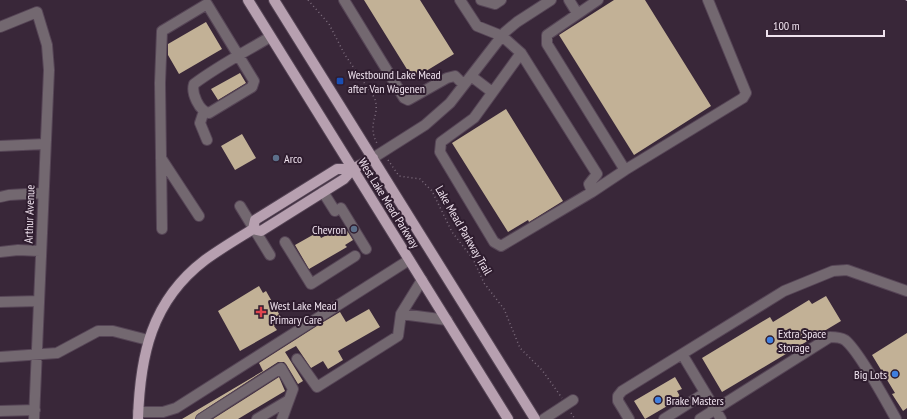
<svg xmlns="http://www.w3.org/2000/svg" width="907" height="419" font-family="'PT Sans Narrow',sans-serif">
<style>
.building{fill:#c2b196}
.lines{fill:none;stroke-linecap:round;stroke-linejoin:round}
.minor-casing{stroke:#564556;stroke-width:12}
.major-casing{stroke:#564556;stroke-width:12}
.path{stroke:#7c6c7c;stroke-width:1.5;stroke-dasharray:1 3;stroke-linecap:butt}
.minor{stroke:#736870;stroke-width:10}
.major{stroke:#b7a0b0;stroke-width:10}
.rail{stroke:#ab9caa;stroke-width:2.5;stroke-dasharray:5 5;stroke-linecap:butt}
.transit-dot{fill:#1a4fb4;stroke:#2f1d2f;stroke-width:1.5}
.service-dot{fill:#5c6f8a;stroke:#2f1d2f;stroke-width:1.5}
.health-dot{fill:#e0444e;stroke:#2f1d2f;stroke-width:1.5}
.shop-dot{fill:#3f7fe0;stroke:#2f1d2f;stroke-width:1.5}
.labels{text-anchor:middle;dominant-baseline:central;stroke-width:4;stroke-linejoin:round;paint-order:stroke}
.poi-label{font-size:12px;fill:#efe2ee;stroke:#2f1d2f;text-anchor:start}
.street-label{font-size:12px;fill:#efe2ee;stroke:#2f1d2f}
</style>
<rect width="100%" height="100%" fill="#392739"/>
<!-- building -->
<path class="building" d="M 364,0 L 420,0 L 454,54 L 413,79 Z
M 614,0 L 645,0 L 711,106 L 634,155 L 559,35 Z
M 206,22 L 222,49 L 179,74 L 168,55 L 168,44 Z
M 240,73 L 246,83 L 218,100 L 211,89 Z
M 506,109 L 563,201 L 529,222 L 528,220 L 508,232 L 452,143 Z
M 242,134 L 256,158 L 235,170 L 221,146 Z
M 344,226 L 353,240 L 345,245 L 347,247 L 309,269 L 295,245 L 318,232 L 321,238 Z
M 259,286 L 263,293 L 266,291 L 283,321 L 274,326 L 277,330 L 240,351 L 218,311 Z
M 826,296 L 841,321 L 722,392 L 702,358 L 770,317 L 773,322 L 809,300 L 812,304 Z
M 369,309 L 380,327 L 338,351 L 343,360 L 328,369 L 323,361 L 311,368 L 296,346 L 285,352 L 303,381 L 298,384 L 286,364 L 284,362 L 278,362 L 198,414 L 195,419 L 182,419 L 263,371 L 259,363 L 320,324 L 340,312 L 346,322 Z
M 907,333 L 907,408 L 903,411 L 892,394 L 895,393 L 872,355 Z
M 279,377 L 285,391 L 238,419 L 213,419 Z
M 675,377 L 682,389 L 677,391 L 681,398 L 645,419 L 634,401 Z"/>
<g class="lines">
<!-- minor casing -->
<g class="minor-casing">
<path id="minor" d="M 344,0 L 404,98 L 408,100 L 447,78 L 455,76 L 464,85
M 460,0 L 477,26 L 502,36 L 521,53 L 597,174 L 589,184 L 592,192 L 501,246 L 494,242 L 440,152 L 441,142 L 474,118 L 521,53
M 481,0 L 495,4 L 501,0
M 569,0 L 577,13
M 598,0 L 547,35 L 547,44 L 625,170 L 743,98 L 746,93 L 708,0
M 0,27 L 37,12 L 47,45 L 49,70 L 34,419
M 471,76 L 492,92
M 204,111 L 200,123 L 207,140
M 0,146 L 45,144
M 161,158 L 199,216
M 373,158 L 425,125 L 450,103 L 505,32 L 517,22 L 551,0
M 323,192 L 335,211
M 592,192 L 625,170
M 0,197 L 9,195 L 43,193
M 240,206 L 270,255
M 341,208 L 366,249
M 162,229 L 160,83 L 162,31 L 207,4 L 254,81 L 252,87 L 209,113 C 199,111 191,93 194,84 C 218,66 245,52 270,37
M 285,242 L 311,284 L 355,256
M 0,252 L 18,250 L 40,251
M 422,280 L 401,314 L 447,320
M 0,302 L 39,301
M 682,354 L 784,291 L 833,271 L 847,270 L 907,291
M 0,357 L 57,353 L 98,331 L 113,331 L 148,340
M 297,359 L 317,387 L 398,336 L 401,314
M 0,411 L 35,410
M 138,412 L 163,412 L 176,408 L 409,260
M 201,419 L 281,368 L 293,389 L 282,419
M 257,419 L 289,400
M 544,419 L 573,400
M 629,419 L 618,401 L 618,396 L 622,391 L 682,354 L 721,419
M 664,419 L 705,393
M 700,419 L 830,337 C 835,337 840,337 845,340 C 859,351 886,401 896,419"/>
</g>
<!-- major casing -->
<g class="major-casing">
<path id="major" d="M 248,0 L 508,419
M 274,0 L 535,419
M 253,229 L 255,220 L 337,169 L 353,169
M 138,419 C 140,356 151,301 205,260 C 220,249 237,239 253,229 L 261,231 L 344,179 L 353,169 L 373,158"/>
</g>
<!-- path -->
<path class="path" d="M 308,0 L 329,24 L 345,55 L 374,97 C 382,115 365,123 378,145
M 388,160 L 399,176 L 420,179 L 432,191 L 452,232 L 473,259 L 484,283 L 504,309 L 520,348 L 542,370 L 562,398
M 571,413 L 575,419"/>
<!-- minor -->
<use href="#minor" class="minor"/>
<!-- major -->
<use href="#major" class="major"/>
<!-- rail -->
<path class="rail" d="M 907,0 L 907,1"/>
</g>
<!-- markers -->
<rect class="transit-dot" x="336" y="77" width="8" height="8" rx="2"/>
<g class="service-dot">
<circle cx="276" cy="158" r="4"/>
<circle cx="354" cy="229" r="4"/>
</g>
<path class="health-dot" d="M259 306h4v4h4v4h-4v4h-4v-4h-4v-4h4z"/>
<g class="shop-dot">
<circle cx="770" cy="340" r="4"/>
<circle cx="895" cy="374" r="4"/>
<circle cx="658" cy="400" r="4"/>
</g>
<g class="labels">
<!-- poi labels -->
<g class="poi-label">
<text x="348" y="74">Westbound Lake Mead<tspan x="348" dy="14">after Van Wagenen</tspan></text>
<text x="284" y="158">Arco</text>
<text x="346" y="229" text-anchor="end">Chevron</text>
<text x="270" y="305">West Lake Mead<tspan x="270" dy="14">Primary Care</tspan></text>
<text x="778" y="333">Extra Space<tspan x="778" dy="14">Storage</tspan></text>
<text x="887" y="374" text-anchor="end">Big Lots</text>
<text x="666" y="400">Brake Masters</text>
</g>
<!-- street labels -->
<g class="street-label">
<text transform="translate(389 203) rotate(58)">West Lake Mead Parkway</text>
<text transform="translate(29 214) rotate(-88)">Arthur Avenue</text>
<text transform="translate(464 230) rotate(60)">Lake Mead Parkway Trail</text>
</g>
</g>
<!-- scale -->
<path d="M767 30v6h117v-6" fill="none" stroke="#efe2ee" stroke-width="2"/>
<text x="773" y="30" font-size="12" fill="#efe2ee" stroke="#2f1d2f" stroke-width="3" paint-order="stroke">100 m</text>
</svg>
